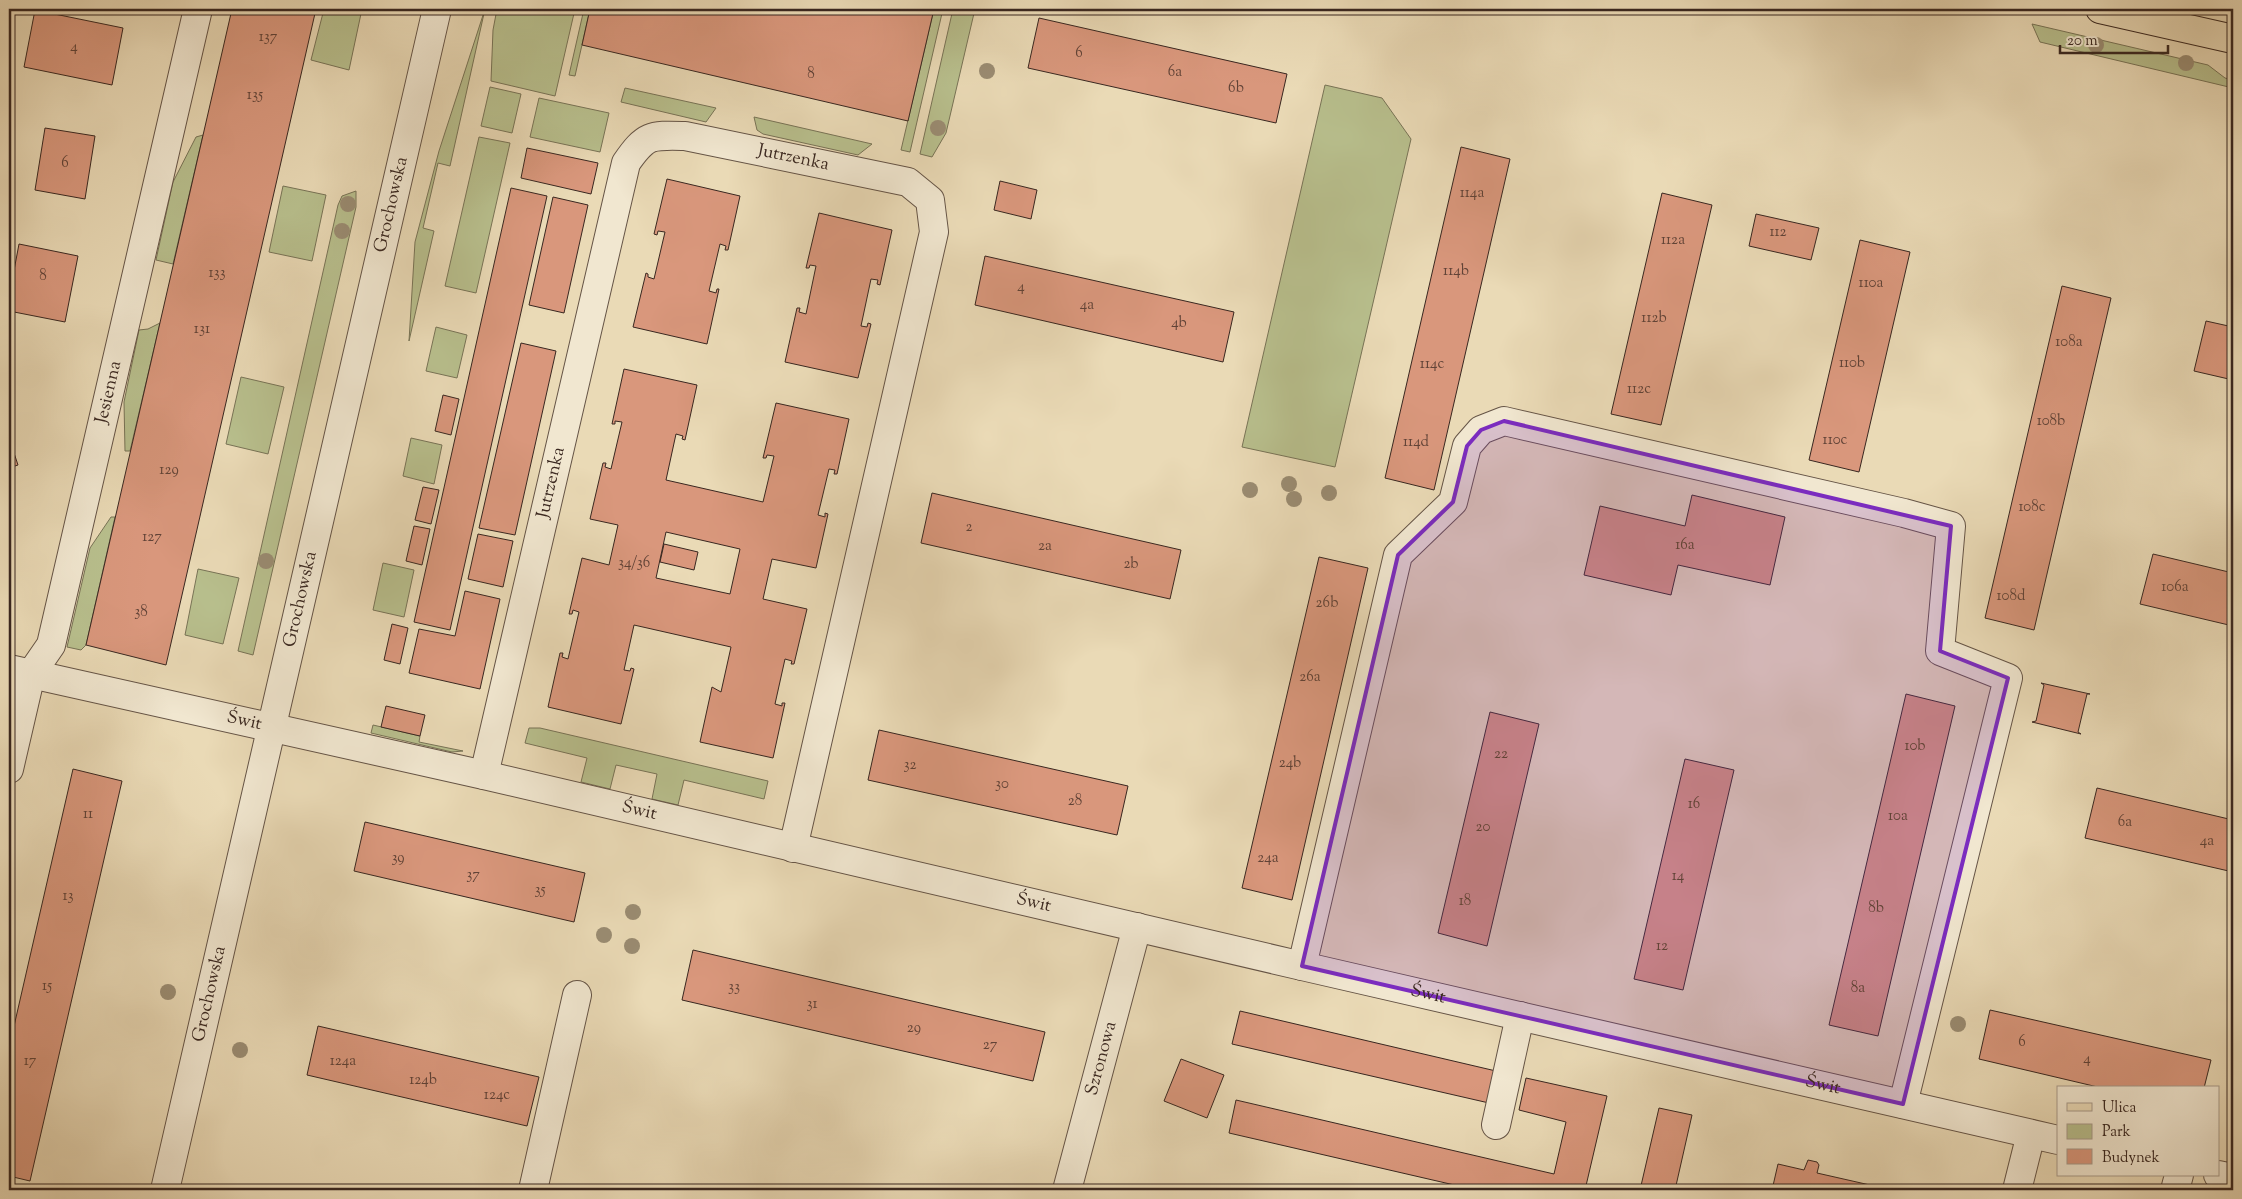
<svg xmlns="http://www.w3.org/2000/svg" width="2242" height="1199" font-family="'Sorts Mill Goudy',serif">
<style>
.green{fill:#b8bf8d;stroke:#787356}
.building{fill:#d9977c;stroke:#392720;fill-rule:evenodd}
.lines{fill:none;stroke-linecap:round;stroke-linejoin:round}
.minor-casing{stroke:#655446;stroke-width:30}
.major-casing{stroke:#392720;stroke-width:30}
.minor{stroke:#f1e7d0;stroke-width:28}
.major{stroke:#eadab6;stroke-width:28}
.tree{fill:#9a8c72}
.marked{fill:#7b2cbf;fill-opacity:0.2;stroke:#7b2cbf;stroke-width:4;stroke-linejoin:round}
.labels{text-anchor:middle;dominant-baseline:central;stroke-width:4;stroke-linejoin:round;paint-order:stroke}
.number-label{font-size:15px;fill:#614337}
.street-label{font-size:18px;fill:#392720;stroke:#f1e7d0}
</style>
<rect width="100%" height="100%" fill="#eadab6"/>
<filter id="stains"><feTurbulence type="fractalNoise" baseFrequency=".004" numOctaves="4"/><feColorMatrix values="0 0 0 0 .2 0 0 0 0 .09 0 0 0 0 .02 0 0 0 .5 -.17"/></filter>
<radialGradient id="worn" r=".72"><stop offset=".6" stop-color="#630" stop-opacity="0"/><stop offset="1" stop-color="#630" stop-opacity=".3"/></radialGradient>
<!-- green -->
<path class="green" d="M 324,9 L 362,9 L 349,70 L 311,60 Z
M 485,9 L 450,166 L 438,163 L 423,228 L 434,231 L 409,341 L 415,242 L 439,151 Z
M 497,9 L 575,9 L 555,96 L 491,81 L 493,30 Z
M 584,9 L 590,9 L 575,76 L 569,75 Z
M 934,9 L 943,9 L 910,152 L 901,150 Z
M 953,9 L 975,9 L 946,133 L 932,157 L 920,154 Z
M 2032,24 L 2208,65 L 2225,78 L 2233,80 L 2233,88 L 2040,42 Z
M 1325,85 L 1382,98 L 1411,139 L 1335,467 L 1242,447 Z
M 490,87 L 521,94 L 512,133 L 481,126 Z
M 625,88 L 716,108 L 706,122 L 621,102 Z
M 539,98 L 609,113 L 600,152 L 530,137 Z
M 754,117 L 859,141 L 872,144 L 858,155 L 763,134 L 757,130 Z
M 203,135 L 173,264 L 156,260 L 173,182 L 196,137 Z
M 479,137 L 510,143 L 476,293 L 445,286 Z
M 283,186 L 326,195 L 312,261 L 269,252 Z
M 356,191 L 356,207 L 253,655 L 238,651 L 338,205 L 342,196 Z
M 160,323 L 130,451 L 125,451 L 124,402 L 139,330 L 148,329 Z
M 436,327 L 467,335 L 457,378 L 426,371 Z
M 241,377 L 284,387 L 268,454 L 226,444 Z
M 411,438 L 442,445 L 434,484 L 403,476 Z
M 111,517 L 115,517 L 86,645 L 81,650 L 67,647 L 90,548 Z
M 383,563 L 414,570 L 404,617 L 373,610 Z
M 198,569 L 239,578 L 223,644 L 185,635 Z
M 373,725 L 420,736 L 419,742 L 463,751 L 452,752 L 371,733 Z
M 529,728 L 540,728 L 768,781 L 764,799 L 684,780 L 678,805 L 652,799 L 657,774 L 616,765 L 610,789 L 581,782 L 587,758 L 525,743 Z"/>
<!-- building -->
<path class="building" d="M 232,9 L 316,9 L 166,665 L 86,645 Z
M 590,9 L 934,9 L 908,121 L 582,45 Z
M 35,10 L 123,28 L 112,85 L 24,67 Z
M 1039,18 L 1287,74 L 1276,123 L 1028,68 Z
M 45,128 L 95,136 L 85,199 L 35,190 Z
M 1461,147 L 1510,159 L 1434,490 L 1385,478 Z
M 527,148 L 598,163 L 591,194 L 521,178 Z
M 667,179 L 740,196 L 728,250 L 725,250 L 726,246 L 720,244 L 709,291 L 716,293 L 717,289 L 719,289 L 707,344 L 633,327 L 646,273 L 648,274 L 648,277 L 654,279 L 665,232 L 658,231 L 657,235 L 654,234 Z
M 1000,181 L 1037,190 L 1031,219 L 994,210 Z
M 511,188 L 547,196 L 450,630 L 414,622 Z
M 1662,193 L 1712,205 L 1661,425 L 1611,414 Z
M 553,197 L 588,205 L 564,313 L 529,305 Z
M 819,213 L 892,230 L 880,285 L 877,284 L 878,280 L 871,279 L 861,326 L 867,327 L 868,323 L 871,324 L 858,378 L 785,362 L 797,308 L 800,308 L 799,312 L 806,314 L 816,266 L 810,265 L 809,268 L 806,268 Z
M 1756,214 L 1819,228 L 1811,260 L 1749,246 Z
M 1860,240 L 1910,252 L 1859,472 L 1809,460 Z
M 19,244 L 78,256 L 65,322 L 9,311 L 9,297 Z
M 985,256 L 1234,312 L 1223,362 L 975,305 Z
M 2062,286 L 2111,298 L 2034,630 L 1985,618 Z
M 2206,321 L 2233,327 L 2233,380 L 2194,371 Z
M 521,343 L 556,351 L 515,535 L 479,528 Z
M 624,369 L 697,385 L 685,440 L 682,439 L 683,436 L 676,434 L 666,480 L 763,502 L 774,456 L 767,455 L 766,458 L 763,458 L 776,403 L 849,419 L 837,474 L 834,474 L 835,470 L 829,469 L 818,515 L 825,517 L 825,513 L 828,514 L 816,568 L 772,559 L 763,599 L 807,609 L 794,664 L 791,664 L 792,661 L 785,659 L 775,704 L 782,706 L 782,703 L 785,703 L 773,758 L 700,742 L 712,687 L 721,692 L 731,647 L 634,625 L 624,670 L 630,671 L 631,668 L 634,669 L 621,724 L 548,707 L 560,653 L 563,653 L 562,657 L 568,659 L 579,612 L 573,610 L 572,614 L 569,614 L 582,558 L 609,565 L 618,525 L 590,519 L 603,463 L 606,463 L 605,467 L 611,469 L 622,422 L 615,421 L 615,424 L 612,424 ZM 666,532 L 740,549 L 730,594 L 656,578 Z
M 443,395 L 459,399 L 451,435 L 435,431 Z
M 9,438 L 18,465 L 9,468 Z
M 423,487 L 439,490 L 431,524 L 415,520 Z
M 932,493 L 1181,550 L 1170,599 L 921,543 Z
M 1692,495 L 1785,517 L 1770,585 L 1678,565 L 1671,595 L 1584,575 L 1600,506 L 1685,526 Z
M 414,526 L 430,529 L 422,565 L 406,561 Z
M 478,534 L 513,541 L 503,587 L 468,579 Z
M 664,544 L 698,552 L 694,570 L 660,562 Z
M 2153,554 L 2233,573 L 2233,626 L 2140,604 Z
M 1319,557 L 1368,568 L 1292,900 L 1242,888 Z
M 465,591 L 500,599 L 480,689 L 409,673 L 419,629 L 455,636 Z
M 392,624 L 408,628 L 400,664 L 384,660 Z
M 2041,683 L 2090,694 L 2087,694 L 2078,732 L 2081,734 L 2032,722 L 2036,721 L 2044,685 Z
M 1906,694 L 1955,706 L 1878,1036 L 1829,1025 Z
M 386,706 L 425,715 L 420,736 L 381,727 Z
M 1490,712 L 1539,724 L 1487,946 L 1438,933 Z
M 879,730 L 1128,786 L 1117,835 L 868,780 Z
M 1685,759 L 1734,770 L 1683,990 L 1634,979 Z
M 73,769 L 122,781 L 30,1181 L 9,1176 L 9,1048 Z
M 2097,788 L 2233,820 L 2233,872 L 2085,838 Z
M 365,822 L 585,873 L 574,922 L 354,871 Z
M 693,950 L 1045,1032 L 1033,1081 L 682,1000 Z
M 1990,1010 L 2211,1060 L 2204,1088 L 2102,1088 L 1979,1059 Z
M 1240,1011 L 1496,1071 L 1489,1103 L 1232,1044 Z
M 318,1026 L 539,1077 L 527,1126 L 307,1075 Z
M 1181,1059 L 1224,1075 L 1207,1118 L 1164,1101 Z
M 1526,1078 L 1607,1096 L 1585,1190 L 1476,1190 L 1229,1133 L 1236,1100 L 1554,1174 L 1566,1122 L 1519,1110 Z
M 1659,1108 L 1692,1115 L 1675,1190 L 1640,1190 Z
M 1808,1160 L 1817,1162 L 1819,1165 L 1817,1173 L 1892,1190 L 1772,1190 L 1778,1164 L 1804,1170 Z"/>
<g class="lines">
<!-- minor casing -->
<g class="minor-casing">
<g id="minor">
<path id="s1" d="M 9,669 L 484,775 L 1302,966 L 2058,1140"/>
<path id="s2" d="M 9,769 L 31,674 L 51,645 L 198,9"/>
<path id="s3" d="M 484,775 L 626,163 C 646,134 651,135 685,136 L 908,182 L 930,200 L 934,232 L 793,848"/>
<path d="M 1302,966 L 1398,555 L 1453,502 L 1467,446 L 1481,430 L 1504,421 L 1904,513 L 1951,526 L 1940,651 L 2008,678 L 1903,1104"/>
<path d="M 1496,1125 L 1520,1016"/>
<path d="M 2218,1175 L 2233,1178"/>
<path id="s4" d="M 165,1190 L 437,9"/>
<path d="M 533,1190 L 577,995"/>
<path id="s5" d="M 1067,1190 L 1137,927"/>
<path d="M 2017,1190 L 2031,1134"/>
<path d="M 2175,1190 L 2179,1175"/>
</g>
</g>
<!-- major casing -->
<g class="major-casing">
<path id="major" d="M 2100,9 L 2233,39"/>
</g>
<!-- minor -->
<use href="#minor" class="minor"/>
<!-- major -->
<use href="#major" class="major"/>
</g>
<!-- trees -->
<g class="tree">
<circle cx="2096" cy="45" r="8"/>
<circle cx="2186" cy="63" r="8"/>
<circle cx="987" cy="71" r="8"/>
<circle cx="938" cy="128" r="8"/>
<circle cx="348" cy="204" r="8"/>
<circle cx="342" cy="231" r="8"/>
<circle cx="1289" cy="484" r="8"/>
<circle cx="1250" cy="490" r="8"/>
<circle cx="1329" cy="493" r="8"/>
<circle cx="1294" cy="499" r="8"/>
<circle cx="266" cy="561" r="8"/>
<circle cx="633" cy="912" r="8"/>
<circle cx="604" cy="935" r="8"/>
<circle cx="632" cy="946" r="8"/>
<circle cx="168" cy="992" r="8"/>
<circle cx="1958" cy="1024" r="8"/>
<circle cx="240" cy="1050" r="8"/>
</g>
<!-- marked area -->
<path class="marked" d="M 1504,421 L 1951,526 L 1940,651 L 2008,678 L 1903,1104 L 1302,966 L 1398,555 L 1453,502 L 1467,446 L 1481,430 Z"/>
<g class="labels">
<!-- number labels -->
<g class="number-label">
<text x="268" y="37">137</text>
<text x="74" y="47">4</text>
<text x="1079" y="53">6</text>
<text x="1175" y="72">6a</text>
<text x="811" y="74">8</text>
<text x="1236" y="88">6b</text>
<text x="255" y="95">135</text>
<text x="65" y="163">6</text>
<text x="1472" y="193">114a</text>
<text x="1778" y="232">112</text>
<text x="1673" y="240">112a</text>
<text x="1456" y="271">114b</text>
<text x="217" y="273">133</text>
<text x="43" y="276">8</text>
<text x="1871" y="283">110a</text>
<text x="1021" y="287">4</text>
<text x="1087" y="305">4a</text>
<text x="1654" y="318">112b</text>
<text x="1179" y="323">4b</text>
<text x="202" y="329">131</text>
<text x="2069" y="342">108a</text>
<text x="1852" y="363">110b</text>
<text x="1432" y="364">114c</text>
<text x="1639" y="389">112c</text>
<text x="2051" y="421">108b</text>
<text x="1835" y="440">110c</text>
<text x="1416" y="442">114d</text>
<text x="169" y="470">129</text>
<text x="2032" y="507">108c</text>
<text x="969" y="527">2</text>
<text x="152" y="537">127</text>
<text x="1685" y="545">16a</text>
<text x="1045" y="546">2a</text>
<text x="634" y="563">34/36</text>
<text x="1131" y="564">2b</text>
<text x="2175" y="587">106a</text>
<text x="2011" y="596">108d</text>
<text x="1327" y="603">26b</text>
<text x="141" y="612">38</text>
<text x="1310" y="677">26a</text>
<text x="1915" y="746">10b</text>
<text x="1501" y="754">22</text>
<text x="1290" y="763">24b</text>
<text x="910" y="765">32</text>
<text x="1002" y="784">30</text>
<text x="1075" y="801">28</text>
<text x="1694" y="804">16</text>
<text x="88" y="814">11</text>
<text x="1898" y="816">10a</text>
<text x="2125" y="822">6a</text>
<text x="1483" y="827">20</text>
<text x="2207" y="841">4a</text>
<text x="398" y="858">39</text>
<text x="1268" y="858">24a</text>
<text x="473" y="875">37</text>
<text x="1678" y="876">14</text>
<text x="540" y="890">35</text>
<text x="68" y="896">13</text>
<text x="1465" y="901">18</text>
<text x="1876" y="908">8b</text>
<text x="1662" y="946">12</text>
<text x="47" y="986">15</text>
<text x="734" y="987">33</text>
<text x="1858" y="988">8a</text>
<text x="812" y="1004">31</text>
<text x="914" y="1028">29</text>
<text x="2022" y="1042">6</text>
<text x="990" y="1045">27</text>
<text x="2087" y="1059">4</text>
<text x="30" y="1061">17</text>
<text x="343" y="1061">124a</text>
<text x="423" y="1080">124b</text>
<text x="497" y="1095">124c</text>
</g>
<!-- street labels -->
<g class="street-label">
<text stroke="none"><textPath href="#s3" startOffset="809">Jutrzenka</textPath></text>
<text stroke="none"><textPath href="#s4" startOffset="1011">Grochowska</textPath></text>
<text stroke="none"><textPath href="#s2" startOffset="392">Jesienna</textPath></text>
<text stroke="none"><textPath href="#s3" startOffset="300">Jutrzenka</textPath></text>
<text stroke="none"><textPath href="#s4" startOffset="606">Grochowska</textPath></text>
<text stroke="none"><textPath href="#s1" startOffset="241">Świt</textPath></text>
<text stroke="none"><textPath href="#s1" startOffset="646">Świt</textPath></text>
<text stroke="none"><textPath href="#s1" startOffset="1051">Świt</textPath></text>
<text stroke="none"><textPath href="#s4" startOffset="201">Grochowska</textPath></text>
<text stroke="none"><textPath href="#s1" startOffset="1456">Świt</textPath></text>
<text stroke="none"><textPath href="#s5" startOffset="136">Szronowa</textPath></text>
<text stroke="none"><textPath href="#s1" startOffset="1861">Świt</textPath></text>
</g>
</g>
<!-- margin -->
<rect width="2242" height="1199" fill="none" stroke="#eadab6" stroke-width="30"/>
<rect x="10" y="10" width="2222" height="1179" fill="none" stroke="#392720" stroke-width="2.5"/>
<rect x="15" y="15" width="2212" height="1169" fill="none" stroke="#392720"/>
<!-- legend -->
<rect x="2057" y="1086" width="162" height="90" fill="#f1e7d0" stroke="#a79a8a"/>
<rect x="2067" y="1103" width="25" height="8" fill="#eadab6" stroke="#a79a8a"/>
<text x="2102" y="1112" font-size="15" fill="#392720">Ulica</text>
<rect x="2067" y="1124" width="25" height="15" fill="#b8bf8d" stroke="#a79a8a"/>
<text x="2102" y="1136" font-size="15" fill="#392720">Park</text>
<rect x="2067" y="1149" width="25" height="15" fill="#d9977c" stroke="#a79a8a"/>
<text x="2102" y="1162" font-size="15" fill="#392720">Budynek</text>
<!-- scale -->
<path d="M2060 45v8h108v-8" fill="none" stroke="#392720" stroke-width="2.5"/>
<text x="2067" y="45" font-size="15" fill="#392720" stroke="#f1e7d0" stroke-width="4" paint-order="stroke">20 m</text>
<rect width="100%" height="100%" filter="url(#stains)"/>
<rect width="100%" height="100%" fill="url(#worn)"/>
</svg>
